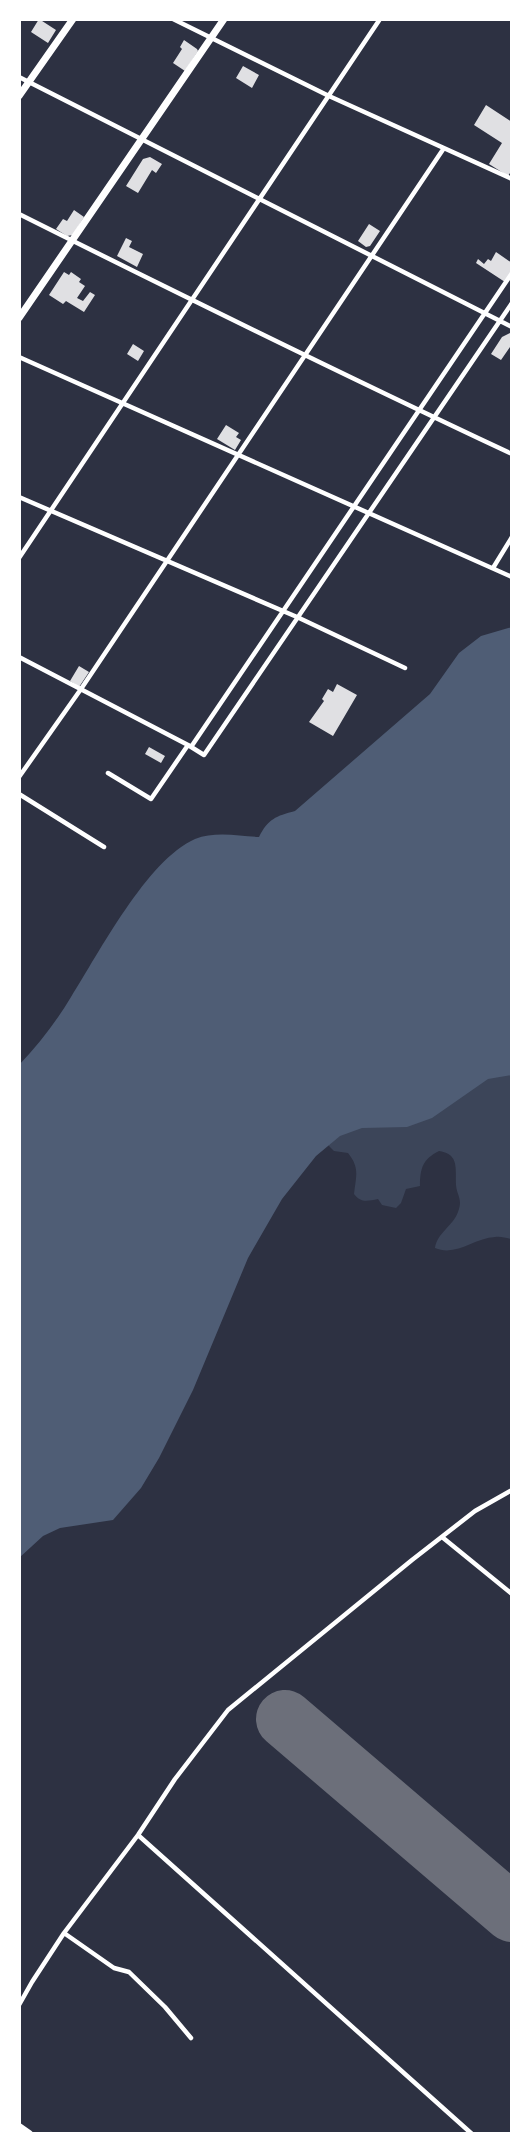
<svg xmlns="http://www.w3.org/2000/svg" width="531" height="2153" font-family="'Sofia Sans Condensed',sans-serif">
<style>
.green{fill:#3c4559}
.water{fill:#4f5d75}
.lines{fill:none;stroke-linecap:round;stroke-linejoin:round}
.runway{stroke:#6c6f7a;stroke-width:58}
.building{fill:#e0e0e3}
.minor{stroke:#fff;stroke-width:4.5}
.secondary{stroke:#fff;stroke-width:7}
.primary{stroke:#fff;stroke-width:8}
</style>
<rect width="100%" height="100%" fill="#2d3142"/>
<!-- green -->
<path class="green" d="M 512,1054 L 512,1239 C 506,1238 501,1236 495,1237 C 474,1238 456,1257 435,1248 C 437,1233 453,1226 458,1212 C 463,1199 457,1196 456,1185 C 455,1170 460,1154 439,1151 C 423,1159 420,1168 420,1186 L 406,1189 L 401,1203 L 396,1208 L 382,1205 L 378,1199 C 367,1201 361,1203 354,1194 C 356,1176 360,1168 348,1153 L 334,1151 L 329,1146 L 327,1140 Z"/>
<!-- water -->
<path class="water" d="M 512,627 L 512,1075 L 488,1079 L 432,1118 L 407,1127 L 362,1128 L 340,1136 L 316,1156 L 282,1199 L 248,1258 L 193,1390 L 159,1458 L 141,1488 L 113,1520 L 60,1528 L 43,1536 L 19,1558 L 19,1065 C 39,1044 56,1022 71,997 C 99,953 147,860 195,839 C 215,831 239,836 259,837 C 268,819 276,816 295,811 L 430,694 L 459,653 L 481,636 Z"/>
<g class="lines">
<!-- runway -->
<path class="runway" d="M 285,1719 L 512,1913"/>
</g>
<!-- building -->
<path class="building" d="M 39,19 L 56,30 L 48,43 L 31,32 Z
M 184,40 L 197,49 L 198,51 L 185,71 L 173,63 L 182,49 L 180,47 Z
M 243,66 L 259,75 L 252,88 L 236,78 Z
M 486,105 L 512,122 L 512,170 L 508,176 L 489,164 L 502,143 L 474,125 Z
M 150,157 L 162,164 L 156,173 L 152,170 L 138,193 L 126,186 L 143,159 Z
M 74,210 L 84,217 L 73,235 L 67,236 L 56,229 L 63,219 L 67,221 Z
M 369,224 L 380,231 L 370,246 L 366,247 L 358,241 Z
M 126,238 L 132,241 L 129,247 L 143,254 L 137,267 L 117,256 Z
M 496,252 L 512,263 L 512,271 L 505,282 L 476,263 L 478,259 L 484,264 L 488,259 L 491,261 Z
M 64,272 L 69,275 L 71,272 L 81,279 L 79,282 L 85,286 L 77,298 L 83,301 L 90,292 L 95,295 L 84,312 L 66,301 L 63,304 L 49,295 Z
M 510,333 L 512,348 L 510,347 L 501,360 L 491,354 L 502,337 Z
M 133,344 L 144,351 L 138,361 L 127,354 Z
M 226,425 L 239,433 L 236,437 L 241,440 L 235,450 L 217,439 Z
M 79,666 L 89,672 L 79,687 L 70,681 Z
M 337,684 L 357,695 L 333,736 L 309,722 L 324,701 L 322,699 L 328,689 L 333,692 Z
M 149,747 L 165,756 L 161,763 L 145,754 Z"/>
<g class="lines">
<!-- minor -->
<path class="minor" d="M 173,19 L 329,96 L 512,179
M 19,77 L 512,327
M 19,214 C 183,296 346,376 512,454
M 19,357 L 512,577
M 19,497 L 297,617 L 405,668
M 19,558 L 380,19
M 493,568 L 512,537
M 19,657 L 188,745 L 204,755 L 512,303
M 191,747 L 512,273
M 108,773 L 151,799 L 188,745
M 19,777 L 81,689 L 444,148
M 19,794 L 104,847
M 442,1537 L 512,1594
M 138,1835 L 472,2134
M 64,1933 L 114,1968 L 129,1972 L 165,2007 L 191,2038
M 19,2005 L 32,1982 L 64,1933 L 138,1835 L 175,1779 L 228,1710 L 412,1560 L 475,1511 L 512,1490"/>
<!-- secondary -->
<path class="secondary" d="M 19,96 L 73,19
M 19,318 L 224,19"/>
<!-- primary -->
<path class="primary" d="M 19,2127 L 29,2134"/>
</g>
<!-- border -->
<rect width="531" height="2153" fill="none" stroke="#ffffff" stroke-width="42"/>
</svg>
